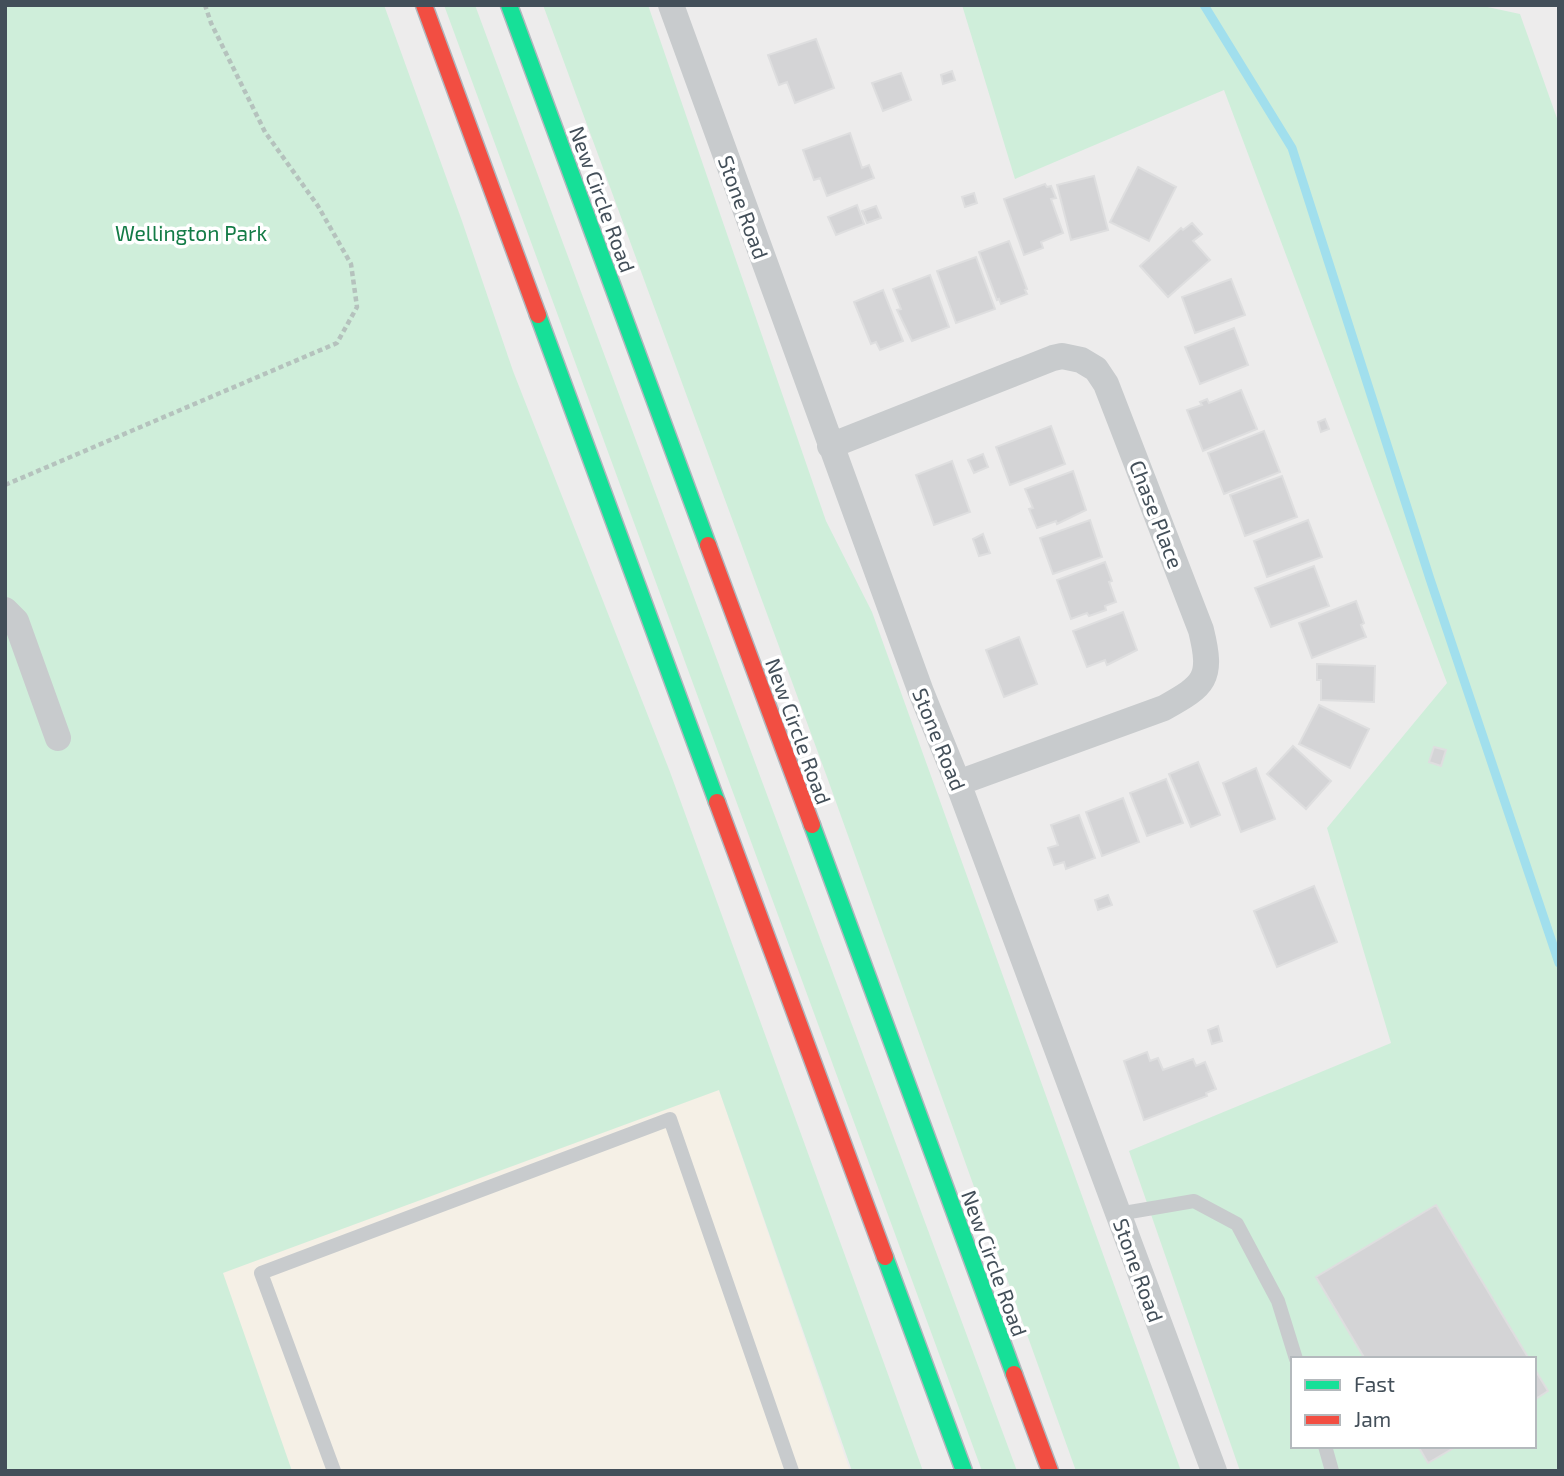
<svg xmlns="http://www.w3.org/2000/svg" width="1564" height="1476" font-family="'Exo 2',sans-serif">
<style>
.commercial{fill:#f5f0e6}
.green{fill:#cfeeda;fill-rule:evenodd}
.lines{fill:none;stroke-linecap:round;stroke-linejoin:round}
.stream{stroke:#a1dfed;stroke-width:9}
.building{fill:#d4d4d6;stroke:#dededf;stroke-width:2}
.fast-casing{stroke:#b0b6bc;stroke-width:19}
.jam-casing{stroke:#b0b6bc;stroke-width:19}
.path{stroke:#b5c2bd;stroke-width:4.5;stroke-dasharray:5 3.5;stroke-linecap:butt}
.lane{stroke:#c8cbcd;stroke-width:14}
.street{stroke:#c8cbcd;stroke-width:26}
.fast{stroke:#16e098;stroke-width:16}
.jam{stroke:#f24e42;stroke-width:16}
.labels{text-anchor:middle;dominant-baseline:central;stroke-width:7;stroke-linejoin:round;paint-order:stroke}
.street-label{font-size:21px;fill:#434f59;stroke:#fff}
.park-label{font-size:21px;fill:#137b46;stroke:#fff}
</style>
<rect width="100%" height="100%" fill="#edecec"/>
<!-- commercial -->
<path class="commercial" d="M 5,497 L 719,1090 L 850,1471 L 5,1471 Z"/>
<!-- green -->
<path class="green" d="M 5,5 L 384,5 L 462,221 L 513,371 L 670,772 L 923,1471 L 852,1471 L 719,1090 L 223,1273 L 292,1471 L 5,1471 Z
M 444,5 L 475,5 L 1017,1471 L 982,1471 Z
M 543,5 L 648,5 L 826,521 L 872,612 L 1181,1471 L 1076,1471 L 827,777 Z
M 962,5 L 1478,5 L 1520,14 L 1559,124 L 1559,1471 L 1240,1471 L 1129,1151 L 1391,1043 L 1327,828 L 1447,683 L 1224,90 L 1015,179 ZM 1293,1359 L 1534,1359 L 1534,1446 L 1293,1446 Z"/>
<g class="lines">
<!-- stream -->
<path class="stream" d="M 1204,5 L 1292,148 L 1430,579 L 1559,963"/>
</g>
<!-- building -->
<path class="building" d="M 816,39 L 834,88 L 795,103 L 787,82 L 779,85 L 768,55 Z
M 952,71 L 955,80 L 943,84 L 941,75 Z
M 901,73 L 911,100 L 883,111 L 872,83 Z
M 850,133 L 862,168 L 869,165 L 874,178 L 827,196 L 820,178 L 814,180 L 803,150 Z
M 1138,167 L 1176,187 L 1149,241 L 1110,222 Z
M 1094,176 L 1108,230 L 1071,240 L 1057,185 Z
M 1045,184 L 1047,187 L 1051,186 L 1056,198 L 1051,199 L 1063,233 L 1041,242 L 1043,248 L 1024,255 L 1004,199 Z
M 974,193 L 977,203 L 965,207 L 962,197 Z
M 857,205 L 864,224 L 836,235 L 828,217 Z
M 876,206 L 881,218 L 867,223 L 862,211 Z
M 1192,223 L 1202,234 L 1193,241 L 1210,260 L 1168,297 L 1140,266 L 1181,228 L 1183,230 Z
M 1009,241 L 1027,289 L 1025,290 L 1027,294 L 1001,304 L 999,299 L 997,300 L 979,252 Z
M 976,257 L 995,309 L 956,323 L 937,271 Z
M 930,275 L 949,327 L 912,341 L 897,310 L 901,309 L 893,289 Z
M 1231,279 L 1245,315 L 1195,333 L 1182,297 Z
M 883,290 L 903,341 L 880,350 L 876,342 L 871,344 L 854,302 Z
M 1234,328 L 1248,365 L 1200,384 L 1185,347 Z
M 1241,390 L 1257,429 L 1203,451 L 1187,410 L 1202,405 L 1200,402 L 1207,399 L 1209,403 Z
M 1325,419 L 1329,429 L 1321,432 L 1318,422 Z
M 1051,426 L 1065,464 L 1010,485 L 996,447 Z
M 1264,431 L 1280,472 L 1224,494 L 1208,453 Z
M 983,454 L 988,467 L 974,473 L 968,460 Z
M 952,461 L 970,512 L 934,525 L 916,475 Z
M 1073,471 L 1086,510 L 1057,524 L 1056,521 L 1037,528 L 1029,509 L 1033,508 L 1025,489 Z
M 1282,476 L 1297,517 L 1245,536 L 1230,495 Z
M 1090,520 L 1102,557 L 1053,574 L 1040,538 Z
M 1308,520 L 1322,557 L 1267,577 L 1254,541 Z
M 983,534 L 990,553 L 979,556 L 973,539 Z
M 1105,562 L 1112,581 L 1109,582 L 1116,602 L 1105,606 L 1106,610 L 1089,616 L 1087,613 L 1071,619 L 1057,580 Z
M 1314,566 L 1329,606 L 1271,627 L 1255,588 Z
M 1356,601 L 1364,623 L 1361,625 L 1366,637 L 1312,658 L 1299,623 Z
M 1123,612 L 1137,650 L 1107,665 L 1105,660 L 1087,667 L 1073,631 Z
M 1019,637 L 1037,684 L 1004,697 L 986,650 Z
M 1317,664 L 1375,666 L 1374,702 L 1321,700 L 1321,680 L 1317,680 Z
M 1319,705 L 1369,729 L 1350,768 L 1299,744 Z
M 1293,746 L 1331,781 L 1306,809 L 1267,774 Z
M 1434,747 L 1446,750 L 1441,766 L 1429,762 Z
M 1198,762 L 1220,815 L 1191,827 L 1169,774 Z
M 1256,768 L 1275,819 L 1241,832 L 1223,783 Z
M 1166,779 L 1183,823 L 1147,836 L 1130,793 Z
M 1123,798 L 1139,842 L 1102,856 L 1086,812 Z
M 1079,815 L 1095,858 L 1066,869 L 1064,862 L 1054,865 L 1048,848 L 1058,845 L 1051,825 Z
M 1314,886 L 1337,942 L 1277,967 L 1254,911 Z
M 1108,895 L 1112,905 L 1098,910 L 1095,900 Z
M 1218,1026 L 1222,1041 L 1212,1044 L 1208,1030 Z
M 1147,1052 L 1150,1061 L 1158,1058 L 1163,1070 L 1193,1059 L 1196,1066 L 1205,1062 L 1216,1089 L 1206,1093 L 1207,1096 L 1144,1120 L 1124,1061 Z
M 1436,1205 L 1529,1359 L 1365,1359 L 1316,1277 Z
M 1534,1368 L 1548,1391 L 1534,1400 Z
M 1418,1446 L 1457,1446 L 1428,1463 Z"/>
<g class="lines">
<!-- fast casing -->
<g class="fast-casing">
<path id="fast" d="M 509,5 L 708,545
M 538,315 L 717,802
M 812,825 L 1014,1374
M 885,1257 L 964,1471"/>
</g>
<!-- jam casing -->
<g class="jam-casing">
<path id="jam" d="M 424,5 L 538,315
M 708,545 L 812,825
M 717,802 L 885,1257
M 1014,1374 L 1050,1471"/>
</g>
<!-- path -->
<path class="path" d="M 5,485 L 337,343 L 357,307 L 351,264 L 318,206 L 265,132 L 211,23 L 205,5"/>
<!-- lane -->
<path class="lane" d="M 1118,1214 L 1194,1201 L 1237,1224 L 1278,1301 L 1296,1359
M 1325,1446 L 1332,1471
M 334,1471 L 261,1273 L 670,1119 L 792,1471"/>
<!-- street -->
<path class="street" d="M 671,5 L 921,692 L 958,783 L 1214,1471
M 830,446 L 1053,358 L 1062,356 L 1081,360 L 1096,369 L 1106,384 L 1201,630 C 1213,679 1205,685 1164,708 L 958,783
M 5,610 L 16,621 L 58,738"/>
<!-- fast -->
<use href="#fast" class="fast"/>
<!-- jam -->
<use href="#jam" class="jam"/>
</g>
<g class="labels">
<!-- street labels -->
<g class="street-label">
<text transform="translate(603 199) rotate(70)">New Circle Road</text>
<text transform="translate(744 207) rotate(70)">Stone Road</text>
<text transform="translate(1157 514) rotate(69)">Chase Place</text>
<text transform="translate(799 731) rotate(70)">New Circle Road</text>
<text transform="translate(940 739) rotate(68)">Stone Road</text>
<text transform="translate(995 1263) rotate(70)">New Circle Road</text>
<text transform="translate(1139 1270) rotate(70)">Stone Road</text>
</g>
<!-- park labels -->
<g class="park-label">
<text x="191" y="232">Wellington Park</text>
</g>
</g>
<!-- border -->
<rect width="1564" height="1476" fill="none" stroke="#434f59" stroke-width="14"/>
<!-- legend -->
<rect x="1291" y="1357" width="245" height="91" fill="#ffffff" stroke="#b4b9bd" stroke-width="2"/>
<rect x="1305" y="1380" width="35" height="10" fill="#16e098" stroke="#b4b9bd" stroke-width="2"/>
<text x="1354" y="1392" font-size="21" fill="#434f59">Fast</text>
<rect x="1305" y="1415" width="35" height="10" fill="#f24e42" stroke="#b4b9bd" stroke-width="2"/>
<text x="1354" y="1427" font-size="21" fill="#434f59">Jam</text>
</svg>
